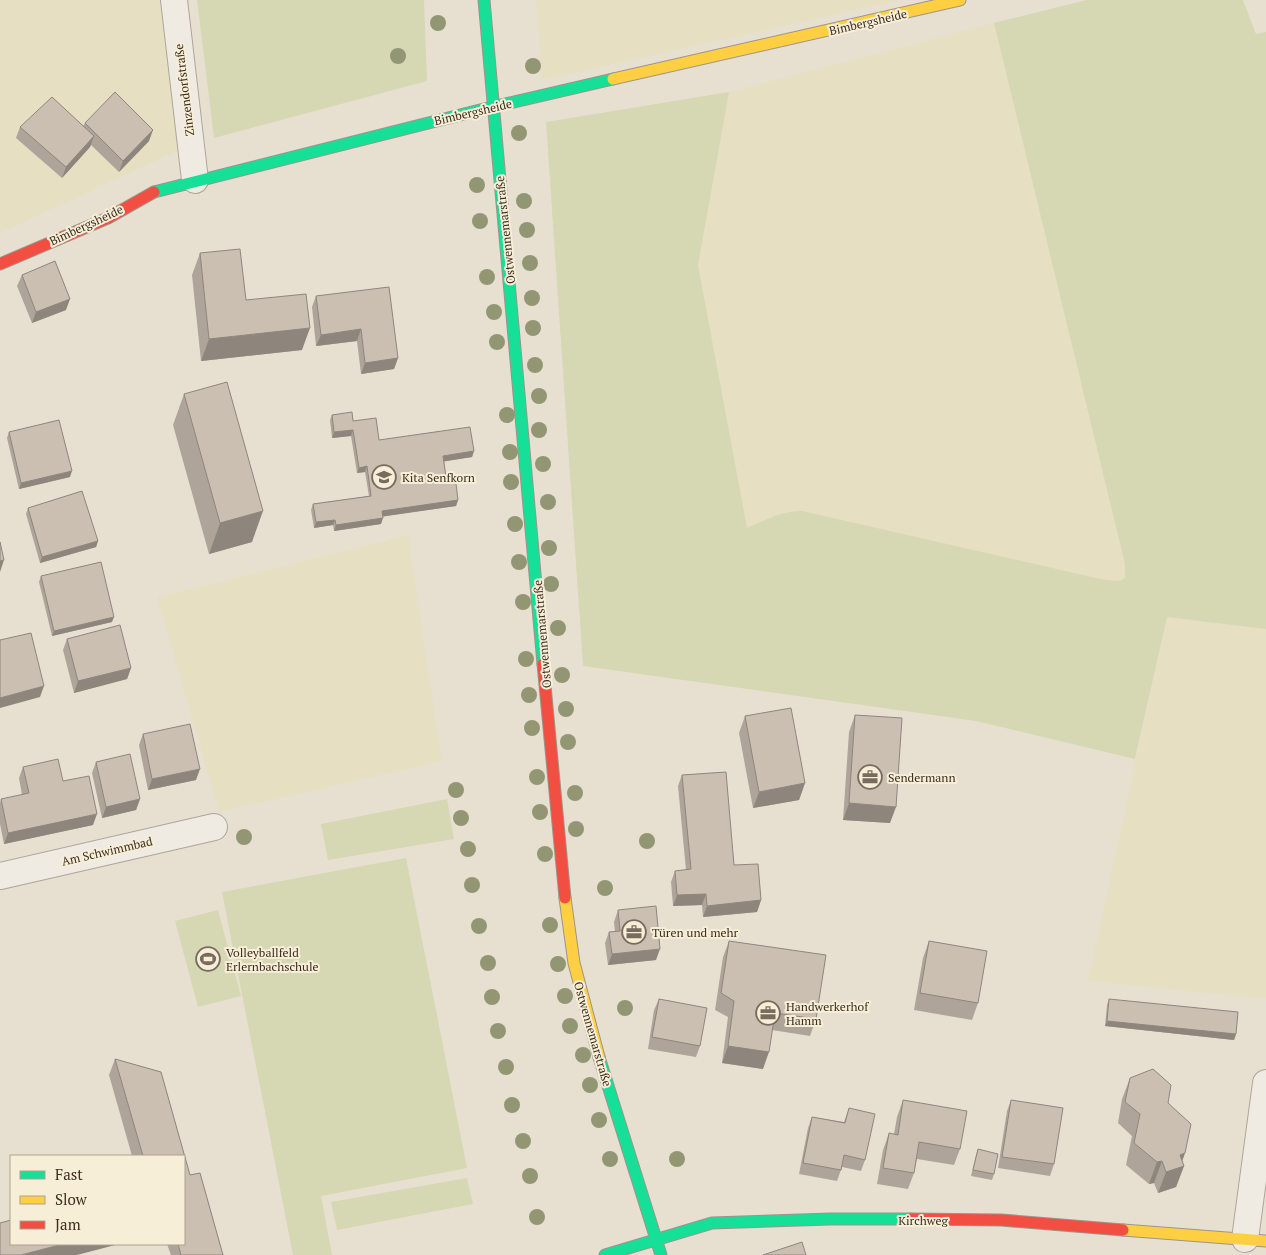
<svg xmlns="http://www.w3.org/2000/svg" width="1266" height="1255" font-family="'PT Serif',serif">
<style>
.farmland{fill:#e6dfc2}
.green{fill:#d6d7b3}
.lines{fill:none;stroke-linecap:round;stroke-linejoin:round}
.street-casing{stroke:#ada599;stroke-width:28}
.fast-casing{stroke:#9c958a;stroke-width:13}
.slow-casing{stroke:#9c958a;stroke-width:13}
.jam-casing{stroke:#9c958a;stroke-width:13}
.street{stroke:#efebe3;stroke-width:26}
.fast{stroke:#16e098;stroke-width:11}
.slow{stroke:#ffcf43;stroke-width:11}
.jam{stroke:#f24e42;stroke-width:11}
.tree{fill:#929673}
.wall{fill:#afa499}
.shaded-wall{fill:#8e867d}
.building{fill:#cbbfb2;stroke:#8e867d}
.labels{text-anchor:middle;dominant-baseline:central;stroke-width:4;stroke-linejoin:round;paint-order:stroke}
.street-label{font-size:12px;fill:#3d2e20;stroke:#f7eed8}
.poi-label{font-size:12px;fill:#3d2e20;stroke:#f7eed8;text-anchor:start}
</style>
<rect width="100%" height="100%" fill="#e7e0d1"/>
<!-- farmland -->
<path class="farmland" d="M 0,0 L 160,0 L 181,149 L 0,233 Z
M 536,0 L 899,0 L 542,80 Z
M 994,23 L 1125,564 L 1125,578 L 1120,581 L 1105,580 L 792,511 L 768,518 L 747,528 L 698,265 L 729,92 Z
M 408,535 L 442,761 L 219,812 L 157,597 Z
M 1167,617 L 1266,629 L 1266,999 L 1088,981 Z"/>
<!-- green -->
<path class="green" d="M 197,0 L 424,0 L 427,81 L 214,138 Z
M 1087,0 L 1243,0 L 1256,34 L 1266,32 L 1266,629 L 1167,617 L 1135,759 L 976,721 L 583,666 L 546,122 L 729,92 L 698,265 L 747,528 C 765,520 781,511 802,511 L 1105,580 L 1120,581 L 1125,578 L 1125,564 L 994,23 Z
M 447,799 L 454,839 L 328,860 L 321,824 Z
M 406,858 L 467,1168 L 321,1196 L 332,1255 L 293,1255 L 222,892 Z
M 218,910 L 241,996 L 198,1007 L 175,921 Z
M 467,1178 L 473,1204 L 337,1230 L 331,1202 Z"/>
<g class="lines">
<!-- street casing -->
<g class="street-casing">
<path id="street" d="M 174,0 L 195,180
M 0,876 L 214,827
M 1245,1239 L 1266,1083"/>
</g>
<!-- fast casing -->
<g class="fast-casing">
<path id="fast" d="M 484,0 L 543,664
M 154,192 L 492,107 L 613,79
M 599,1057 L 661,1255
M 605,1255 L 712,1223 L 830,1219 L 911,1219"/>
</g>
<!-- slow casing -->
<g class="slow-casing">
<path id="slow" d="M 613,79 L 960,0
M 565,898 L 574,963 L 599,1057
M 1123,1230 L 1266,1241"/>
</g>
<!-- jam casing -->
<g class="jam-casing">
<path id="jam" d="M 0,264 L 108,218 L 154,192
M 543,664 L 565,898
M 911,1219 L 1001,1220 L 1123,1230"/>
</g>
<!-- street -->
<use href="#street" class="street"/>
<!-- fast -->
<use href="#fast" class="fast"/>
<!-- slow -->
<use href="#slow" class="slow"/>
<!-- jam -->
<use href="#jam" class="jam"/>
</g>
<!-- trees -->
<g class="tree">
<circle cx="438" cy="23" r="8"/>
<circle cx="398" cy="56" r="8"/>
<circle cx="533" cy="66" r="8"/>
<circle cx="519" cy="133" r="8"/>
<circle cx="477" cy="185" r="8"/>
<circle cx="524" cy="201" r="8"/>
<circle cx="480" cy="221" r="8"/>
<circle cx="527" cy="230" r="8"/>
<circle cx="530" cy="263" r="8"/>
<circle cx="487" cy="277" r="8"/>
<circle cx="532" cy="298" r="8"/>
<circle cx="494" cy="312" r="8"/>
<circle cx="533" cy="328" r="8"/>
<circle cx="497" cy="342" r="8"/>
<circle cx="535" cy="365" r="8"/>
<circle cx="539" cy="396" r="8"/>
<circle cx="507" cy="415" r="8"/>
<circle cx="539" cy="430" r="8"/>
<circle cx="510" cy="452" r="8"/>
<circle cx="543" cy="464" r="8"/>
<circle cx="511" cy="482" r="8"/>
<circle cx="548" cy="502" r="8"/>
<circle cx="515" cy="524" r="8"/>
<circle cx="549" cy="548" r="8"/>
<circle cx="519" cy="562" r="8"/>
<circle cx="551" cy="584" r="8"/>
<circle cx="523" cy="602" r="8"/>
<circle cx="558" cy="628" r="8"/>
<circle cx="526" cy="659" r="8"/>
<circle cx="562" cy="675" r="8"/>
<circle cx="529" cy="695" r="8"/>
<circle cx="566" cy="709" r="8"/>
<circle cx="532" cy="728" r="8"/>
<circle cx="568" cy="742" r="8"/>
<circle cx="537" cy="777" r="8"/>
<circle cx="456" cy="790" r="8"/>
<circle cx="575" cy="793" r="8"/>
<circle cx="540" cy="812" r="8"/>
<circle cx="461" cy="818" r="8"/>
<circle cx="576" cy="829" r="8"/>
<circle cx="244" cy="837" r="8"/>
<circle cx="647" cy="841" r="8"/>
<circle cx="468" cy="849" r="8"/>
<circle cx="545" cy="854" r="8"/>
<circle cx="472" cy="885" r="8"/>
<circle cx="605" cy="888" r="8"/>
<circle cx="550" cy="925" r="8"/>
<circle cx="479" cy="926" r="8"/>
<circle cx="488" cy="963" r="8"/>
<circle cx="558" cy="964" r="8"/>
<circle cx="565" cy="996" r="8"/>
<circle cx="492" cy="997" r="8"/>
<circle cx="625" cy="1008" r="8"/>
<circle cx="570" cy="1026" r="8"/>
<circle cx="498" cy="1031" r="8"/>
<circle cx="583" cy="1055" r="8"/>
<circle cx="506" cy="1067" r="8"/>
<circle cx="590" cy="1085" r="8"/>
<circle cx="512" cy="1105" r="8"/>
<circle cx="599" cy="1120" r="8"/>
<circle cx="523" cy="1141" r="8"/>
<circle cx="610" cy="1159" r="8"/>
<circle cx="677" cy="1159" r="8"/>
<circle cx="530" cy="1176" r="8"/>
<circle cx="537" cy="1217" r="8"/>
</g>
<!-- wall -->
<path class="wall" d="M 85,123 L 149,141 L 119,172 L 91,145 L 90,147 L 62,178 L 16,138 L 20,127 L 83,126 Z
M 200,253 L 246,300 L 302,350 L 201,361 L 192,275 Z
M 22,275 L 66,310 L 32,323 L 17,286 Z
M 316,296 L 398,358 L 394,369 L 361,374 L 357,341 L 316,346 L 312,307 Z
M 184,394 L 252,542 L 209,554 L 173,425 Z
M 332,415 L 353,421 L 379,440 L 474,451 L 472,457 L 444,461 L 446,477 L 458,500 L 456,506 L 383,516 L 381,524 L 334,531 L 333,525 L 314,528 L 311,510 L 313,504 L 369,496 L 365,472 L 357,473 L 351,436 L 332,438 L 330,420 Z
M 9,432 L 70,477 L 19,489 L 7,438 Z
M 28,508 L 98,541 L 96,547 L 40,563 L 26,514 Z
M 41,576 L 112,622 L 52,636 L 39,582 Z
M 67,639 L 131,668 L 127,679 L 74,693 L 63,650 Z
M 855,715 L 890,823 L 843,820 L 849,732 Z
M 745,716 L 805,783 L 799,800 L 753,808 L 739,733 Z
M 143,734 L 196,780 L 148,790 L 139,745 Z
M 96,762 L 140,799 L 136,810 L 102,818 L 92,773 Z
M 23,767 L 63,781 L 93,825 L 4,844 L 0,824 L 0,803 L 1,799 L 22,795 L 19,778 Z
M 682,775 L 734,865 L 761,900 L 757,912 L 703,917 L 702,905 L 673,906 L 671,882 L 675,871 L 686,870 L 678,786 Z
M 618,910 L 656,960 L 608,965 L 605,943 L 609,932 L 615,932 L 614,922 Z
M 729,941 L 816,1019 L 810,1036 L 772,1030 L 763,1069 L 722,1063 L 728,1017 L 715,1010 L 723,957 Z
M 929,941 L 978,1003 L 972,1020 L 914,1010 L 923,958 Z
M 659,999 L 700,1046 L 696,1057 L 648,1049 L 654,1010 Z
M 1109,999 L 1236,1034 L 1234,1040 L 1105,1026 L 1107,1005 Z
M 115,1059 L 161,1072 L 190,1175 L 200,1173 L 223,1255 L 171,1255 L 167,1244 L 184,1244 L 184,1156 L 132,1156 L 109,1075 Z
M 1130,1078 L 1168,1103 L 1185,1153 L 1182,1161 L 1184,1166 L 1176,1187 L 1158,1193 L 1154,1183 L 1149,1184 L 1126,1165 L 1132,1136 L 1118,1123 L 1122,1099 Z
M 903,1100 L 960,1149 L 954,1165 L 917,1159 L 914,1173 L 908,1189 L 877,1184 L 883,1150 L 889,1133 L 894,1134 L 897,1117 Z
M 1011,1100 L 1054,1164 L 1050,1176 L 998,1168 L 1007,1111 Z
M 849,1108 L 865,1160 L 861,1171 L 842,1167 L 837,1181 L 799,1174 L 808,1128 L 812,1117 L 844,1122 Z
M 978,1149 L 994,1174 L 992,1180 L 971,1176 L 976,1155 Z"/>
<!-- shaded-wall -->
<path class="shaded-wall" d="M 153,130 L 149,141 L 119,172 L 123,161 Z
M 94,136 L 90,147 L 62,178 L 66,167 Z
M 70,299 L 66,310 L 32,323 L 36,312 Z
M 310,328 L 302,350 L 201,361 L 209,339 Z
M 361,329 L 357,341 L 316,346 L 321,335 Z
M 398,358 L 394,369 L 361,374 L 365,363 Z
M 353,430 L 351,436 L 332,438 L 334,432 Z
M 474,451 L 472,457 L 441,462 L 443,456 Z
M 367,466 L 365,472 L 357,473 L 359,468 Z
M 72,471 L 70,477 L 19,489 L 21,483 Z
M 458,500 L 456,506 L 380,517 L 382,511 Z
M 263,511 L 252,542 L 209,554 L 220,523 Z
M 383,518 L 381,524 L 334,531 L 336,525 Z
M 335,520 L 333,525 L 314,528 L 316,522 Z
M 98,541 L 96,547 L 40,563 L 42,557 Z
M 4,560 L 0,572 L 0,561 Z
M 114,617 L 112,622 L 52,636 L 54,631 Z
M 131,668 L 127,679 L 74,693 L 78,681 Z
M 44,686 L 40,697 L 0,708 L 0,698 Z
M 200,769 L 196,780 L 148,790 L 152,779 Z
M 805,783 L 799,800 L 753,808 L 759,792 Z
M 140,799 L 136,810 L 102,818 L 106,807 Z
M 849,803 L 896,807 L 890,823 L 843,820 Z
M 97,814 L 93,825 L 4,844 L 8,833 Z
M 706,894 L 702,905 L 673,906 L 677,895 Z
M 761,900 L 757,912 L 703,917 L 707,906 Z
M 660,949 L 656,960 L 608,965 L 612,954 Z
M 1107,1021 L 1236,1034 L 1234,1040 L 1105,1026 Z
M 728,1046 L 769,1052 L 763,1069 L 722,1063 Z
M 1185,1153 L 1180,1167 L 1184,1166 L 1176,1187 L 1158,1193 L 1166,1172 L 1180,1155 Z
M 1162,1161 L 1154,1183 L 1149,1184 L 1157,1162 Z
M 63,1244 L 119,1244 L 77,1255 L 21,1255 Z"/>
<!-- building -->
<path class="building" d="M 115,92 L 153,130 L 123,161 L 85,123 Z
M 52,97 L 94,136 L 66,167 L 20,127 Z
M 240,249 L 246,300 L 306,294 L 310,328 L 209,339 L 200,253 Z
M 55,261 L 70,299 L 36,312 L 22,275 Z
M 389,287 L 398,358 L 365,363 L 361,329 L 321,335 L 316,296 Z
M 227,382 L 263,511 L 220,523 L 184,394 Z
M 352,412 L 353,421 L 376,418 L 379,440 L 470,427 L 474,451 L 443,456 L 446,477 L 455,476 L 458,500 L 382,511 L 383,518 L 336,525 L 335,520 L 316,522 L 313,504 L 371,496 L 367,466 L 359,468 L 353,430 L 334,432 L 332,415 Z
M 59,420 L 72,471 L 21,483 L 9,432 Z
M 82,491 L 98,541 L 42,557 L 28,508 Z
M 0,542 L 4,560 L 0,561 Z
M 101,562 L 114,617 L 54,631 L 41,576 Z
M 120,625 L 131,668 L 78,681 L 67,639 Z
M 31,633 L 44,686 L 0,698 L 0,640 Z
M 791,708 L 805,783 L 759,792 L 745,716 Z
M 855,715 L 902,718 L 896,807 L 849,803 Z
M 190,724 L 200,769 L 152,779 L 143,734 Z
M 130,754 L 140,799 L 106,807 L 96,762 Z
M 58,759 L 63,781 L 89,776 L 97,814 L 8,833 L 1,799 L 29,793 L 23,767 Z
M 726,772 L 734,865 L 758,864 L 761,900 L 707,906 L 706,894 L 677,895 L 675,871 L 691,869 L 682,775 Z
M 656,906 L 660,949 L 612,954 L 609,932 L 620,931 L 618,910 Z
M 729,941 L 826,955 L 816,1019 L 775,1013 L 769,1052 L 728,1046 L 734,1001 L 721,993 Z
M 929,941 L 987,951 L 978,1003 L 920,993 Z
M 659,999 L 707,1008 L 700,1046 L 652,1037 Z
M 1109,999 L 1238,1012 L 1236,1034 L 1107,1021 Z
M 115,1059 L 161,1072 L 190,1175 L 200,1173 L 223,1255 L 181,1255 L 178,1244 L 184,1244 L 184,1156 L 143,1156 Z
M 1153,1069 L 1171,1085 L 1168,1103 L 1191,1124 L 1185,1153 L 1180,1155 L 1184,1166 L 1166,1172 L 1162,1161 L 1157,1162 L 1134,1143 L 1140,1114 L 1125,1102 L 1130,1078 Z
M 903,1100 L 967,1111 L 960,1149 L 919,1142 L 914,1173 L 883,1168 L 889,1133 L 898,1135 Z
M 1011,1100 L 1063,1108 L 1054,1164 L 1002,1157 Z
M 849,1108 L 875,1114 L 865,1160 L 844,1155 L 841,1170 L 803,1163 L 812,1117 L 845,1123 Z
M 978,1149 L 998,1154 L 994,1174 L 973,1170 Z
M 11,1220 L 11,1244 L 63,1244 L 21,1255 L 0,1255 L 0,1223 Z
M 802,1242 L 806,1255 L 763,1255 Z"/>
<!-- icons -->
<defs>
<g id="school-ring" transform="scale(1.25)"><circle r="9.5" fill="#f7eed8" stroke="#786c5e" stroke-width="1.5"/><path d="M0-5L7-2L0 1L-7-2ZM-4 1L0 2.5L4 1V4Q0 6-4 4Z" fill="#786c5e"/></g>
<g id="office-ring" transform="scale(1.25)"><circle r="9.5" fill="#f7eed8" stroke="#786c5e" stroke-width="1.5"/><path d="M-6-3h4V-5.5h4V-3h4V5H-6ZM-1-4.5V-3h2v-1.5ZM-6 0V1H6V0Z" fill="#786c5e"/></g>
<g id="stadium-ring" transform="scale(1.25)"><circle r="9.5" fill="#f7eed8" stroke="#786c5e" stroke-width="1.5"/><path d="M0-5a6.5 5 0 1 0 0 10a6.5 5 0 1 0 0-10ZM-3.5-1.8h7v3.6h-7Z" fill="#786c5e"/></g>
</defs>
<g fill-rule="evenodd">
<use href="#school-ring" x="384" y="477"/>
<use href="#office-ring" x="870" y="777"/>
<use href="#office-ring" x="634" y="932"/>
<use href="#stadium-ring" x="208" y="959"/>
<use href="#office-ring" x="768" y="1013"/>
</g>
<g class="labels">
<!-- street labels -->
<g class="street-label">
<text transform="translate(868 22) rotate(-13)">Bimbergsheide</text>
<text transform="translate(184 90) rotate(-97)">Zinzendorfstraße</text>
<text transform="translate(473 112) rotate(-13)">Bimbergsheide</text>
<text transform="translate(86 225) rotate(-25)">Bimbergsheide</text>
<text transform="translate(505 230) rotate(-96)">Ostwennemarstraße</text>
<text transform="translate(542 634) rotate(-95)">Ostwennemarstraße</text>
<text transform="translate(107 851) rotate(-13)">Am Schwimmbad</text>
<text transform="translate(593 1034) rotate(74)">Ostwennemarstraße</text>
<text x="923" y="1220">Kirchweg</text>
</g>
<!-- poi labels -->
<g class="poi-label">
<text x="402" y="477">Kita Senfkorn</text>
<text x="888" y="777">Sendermann</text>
<text x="652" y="932">Türen und mehr</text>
<text x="226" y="952">Volleyballfeld<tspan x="226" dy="14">Erlernbachschule</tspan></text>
<text x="786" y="1006">Handwerkerhof<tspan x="786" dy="14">Hamm</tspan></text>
</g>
</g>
<!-- legend -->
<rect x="10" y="1155" width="175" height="90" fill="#f7eed8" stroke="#ada18e"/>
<rect x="20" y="1171" width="25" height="8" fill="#16e098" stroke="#ada18e"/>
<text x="55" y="1180" font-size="15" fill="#3d2e20">Fast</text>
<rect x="20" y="1196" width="25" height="8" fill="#ffcf43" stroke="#ada18e"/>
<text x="55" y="1205" font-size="15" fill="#3d2e20">Slow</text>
<rect x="20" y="1221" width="25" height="8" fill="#f24e42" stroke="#ada18e"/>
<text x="55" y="1230" font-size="15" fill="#3d2e20">Jam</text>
</svg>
